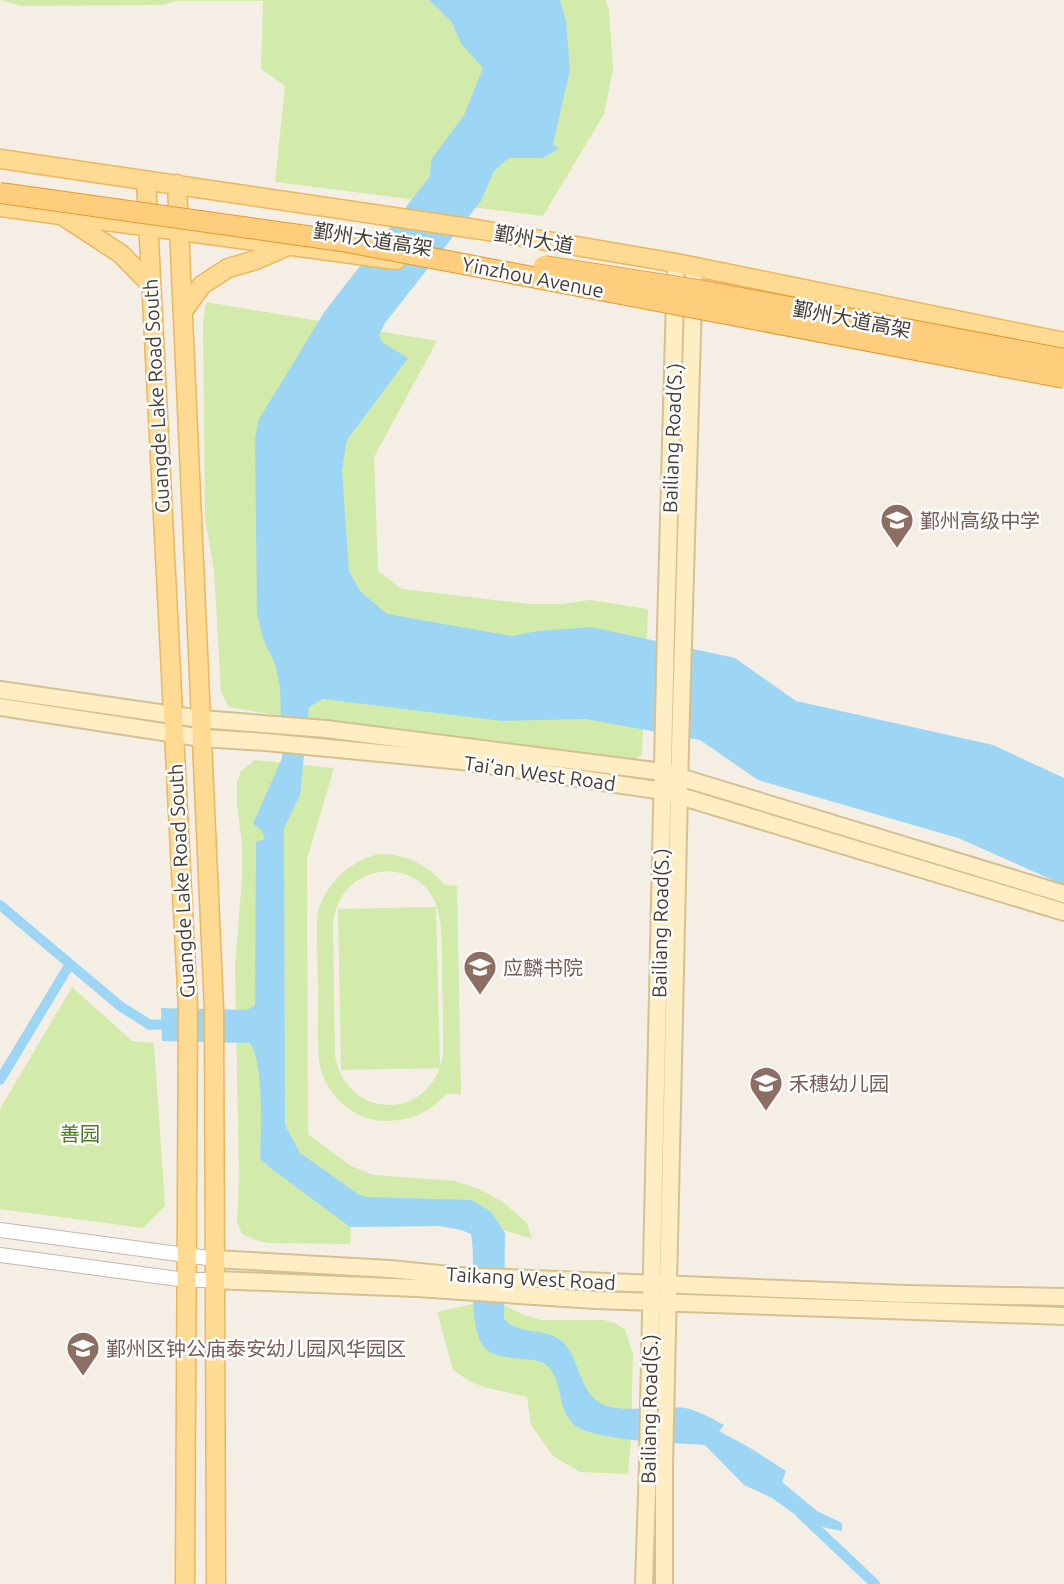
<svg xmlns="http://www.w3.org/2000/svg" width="1064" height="1584" font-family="Ubuntu,'Noto Sans SC',sans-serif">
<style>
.green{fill:#d2ebab;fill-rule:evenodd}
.water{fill:#9dd6f5}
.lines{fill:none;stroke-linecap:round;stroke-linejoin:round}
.canal{stroke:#9dd6f5;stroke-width:10}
.tertiary-casing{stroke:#c3b8aa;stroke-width:16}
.secondary-casing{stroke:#d6c092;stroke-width:20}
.primary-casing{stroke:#ebb75c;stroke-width:21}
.tertiary{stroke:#fff;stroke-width:14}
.secondary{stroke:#ffedc4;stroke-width:16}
.primary{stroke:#ffda93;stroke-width:18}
.secondary-bridge-casing{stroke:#d6c092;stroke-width:20;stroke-linecap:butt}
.trunk-bridge-casing{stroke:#e7972c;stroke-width:22;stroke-linecap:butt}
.secondary-bridge{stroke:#ffedc4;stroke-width:16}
.trunk-bridge{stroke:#ffce7c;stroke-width:20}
.labels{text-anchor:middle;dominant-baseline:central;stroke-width:5;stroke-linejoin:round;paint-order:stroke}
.street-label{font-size:20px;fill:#463e34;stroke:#fff}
.education-label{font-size:20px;fill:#785e54;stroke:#fff;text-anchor:start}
.park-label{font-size:20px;fill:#4a7c24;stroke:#fff}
</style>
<rect width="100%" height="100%" fill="#f4eee5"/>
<!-- green -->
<path class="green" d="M 0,0 L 605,0 L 609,9 L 613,70 L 604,114 L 543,216 L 275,182 L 285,86 L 261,69 L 263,1 L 177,1 L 162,5 L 22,6 Z
M 206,302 L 437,341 L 374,457 L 378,571 L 402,589 L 530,604 L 562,604 L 590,600 L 648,609 L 642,755 L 632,760 L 351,728 L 229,707 L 221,692 L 214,571 L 205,518 L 203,322 Z
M 255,760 L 334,768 L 307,859 L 308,1134 L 351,1166 L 373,1175 L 455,1181 L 479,1189 L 503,1202 L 527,1223 L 532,1239 L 503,1230 L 461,1230 L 440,1226 L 351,1227 L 350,1244 L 269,1243 L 258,1241 L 242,1234 L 237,1222 L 239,1178 L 235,968 L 242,878 L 242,845 L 237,806 L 237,782 L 241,771 Z
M 378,854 C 407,854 426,864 445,885 L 457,886 L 461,1094 L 446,1094 C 430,1113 409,1121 385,1121 C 355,1121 326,1096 320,1066 C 316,1046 319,1010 318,988 C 318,963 315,935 318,910 C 329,881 349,862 378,854 ZM 386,871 C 448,875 442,931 442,977 C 443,1003 443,1029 443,1055 C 432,1121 348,1122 335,1056 L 333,923 C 338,892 354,875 386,871 Z
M 436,907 L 440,1068 L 341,1070 L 338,909 Z
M 72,987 L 132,1041 L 154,1043 L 165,1206 L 143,1228 L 0,1209 L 0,1109 Z
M 472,1304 L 504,1305 L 524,1315 L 541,1320 L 603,1320 L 615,1323 L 625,1330 L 633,1353 L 631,1440 L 628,1474 L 580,1472 L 553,1456 L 531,1425 L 527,1397 L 484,1387 L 469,1381 L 453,1370 L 437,1312 Z"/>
<!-- water -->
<path class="water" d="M 429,0 L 560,0 L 566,21 L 570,70 L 553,144 L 559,149 L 543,158 L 509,158 L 494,171 L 481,201 L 385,323 L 379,335 L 383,343 L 408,358 L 347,440 L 342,470 L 349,571 L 360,591 L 387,614 L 512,636 L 538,631 L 591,627 L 735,658 L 796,701 L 993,745 L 1064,778 L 1064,885 L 958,838 L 758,780 L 700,740 L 586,719 L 502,721 L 323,699 L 309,707 L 300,795 L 284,828 L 285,1125 L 300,1153 L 358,1194 L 366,1197 L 472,1200 L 491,1212 L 505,1233 L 504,1319 C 518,1335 542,1328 559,1339 C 581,1355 577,1391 602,1404 C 621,1414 663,1405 685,1408 C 698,1410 712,1419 724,1425 L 719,1431 L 752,1449 L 786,1471 L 782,1482 L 817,1511 L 842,1523 L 842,1531 L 817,1526 L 801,1519 L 772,1498 L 744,1485 L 705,1445 C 677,1443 594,1441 574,1425 C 571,1422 568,1417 566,1414 C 558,1398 560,1375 545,1364 C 533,1356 500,1361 487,1350 C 465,1332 477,1262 471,1234 L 461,1230 L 440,1226 L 350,1227 L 269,1167 L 260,1158 C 261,1131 264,1063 250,1043 L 162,1041 L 161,1008 L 247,1010 L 255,1005 L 256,842 L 265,839 L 261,829 L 253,824 L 282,758 L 280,687 L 275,664 L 263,639 L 257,613 L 255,439 L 259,419 L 325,311 L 430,176 L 431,160 L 464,115 L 483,68 L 462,45 L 451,21 Z"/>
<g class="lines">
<!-- canal -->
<path class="canal" d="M 0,905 L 120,1006 L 150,1025 L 174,1024
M 0,1080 L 70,964
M 801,1514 L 875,1584"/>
<!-- tertiary casing -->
<g class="tertiary-casing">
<path id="tertiary" d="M 0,1230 L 215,1259
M 0,1255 L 186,1280 L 215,1280"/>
</g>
<!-- secondary casing -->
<g class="secondary-casing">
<path id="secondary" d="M 0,690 L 201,719 L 326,729 L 663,772 L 1064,894
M 0,707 L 202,738 L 266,742 L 462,761 L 663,791 L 1064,912
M 215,1259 L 390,1269 L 459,1276 L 906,1294 L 1064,1297
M 215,1280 L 417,1288 L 595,1300 L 1064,1316
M 649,1405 L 666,628 L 676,263
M 644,1584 L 648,1465
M 664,1584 L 664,1465 L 680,746 L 694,266"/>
</g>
<!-- primary casing -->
<g class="primary-casing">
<path id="primary" d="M 0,159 L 482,230 L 676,263 L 1064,342
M 146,180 L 188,1009 L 185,1584
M 177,184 L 214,1009 L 216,1584
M 0,207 L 396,260
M 66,218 L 121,254 L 151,285
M 183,311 L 202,285 L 228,268 L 256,260 L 288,246"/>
</g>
<!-- tertiary -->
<use href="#tertiary" class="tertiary"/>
<!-- secondary -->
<use href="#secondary" class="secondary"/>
<!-- primary -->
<use href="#primary" class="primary"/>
<!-- secondary-bridge casing -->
<g class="secondary-bridge-casing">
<path id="secondary-bridge" d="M 648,1465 L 649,1405"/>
</g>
<!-- trunk-bridge casing -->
<g class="trunk-bridge-casing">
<path id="trunk-bridge" d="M 0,193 L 342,241 L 1064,378
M 544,266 L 704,291 L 1064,359"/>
</g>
<!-- secondary-bridge -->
<use href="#secondary-bridge" class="secondary-bridge"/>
<!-- trunk-bridge -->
<use href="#trunk-bridge" class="trunk-bridge"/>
</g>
<!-- icons -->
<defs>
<g id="school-pin" transform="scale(1.725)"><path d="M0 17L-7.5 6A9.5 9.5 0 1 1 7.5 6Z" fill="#8d6e63" stroke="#fff"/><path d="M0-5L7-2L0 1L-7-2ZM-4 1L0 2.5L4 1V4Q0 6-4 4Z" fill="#fff"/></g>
</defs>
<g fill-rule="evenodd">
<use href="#school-pin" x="897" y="520"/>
<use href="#school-pin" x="480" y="967"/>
<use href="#school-pin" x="766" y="1083"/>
<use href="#school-pin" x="83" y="1348"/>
</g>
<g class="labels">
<!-- street labels -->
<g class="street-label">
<text transform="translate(373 239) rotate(9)">鄞州大道高架</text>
<text transform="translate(534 239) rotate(10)">鄞州大道</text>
<text transform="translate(533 277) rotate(11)">Yinzhou Avenue</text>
<text transform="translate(852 319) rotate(11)">鄞州大道高架</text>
<text transform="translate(156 396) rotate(-93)">Guangde Lake Road South</text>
<text transform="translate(672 438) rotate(-88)">Bailiang Road(S.)</text>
<text transform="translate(540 773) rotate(8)">Tai‘an West Road</text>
<text transform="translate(181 881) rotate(-93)">Guangde Lake Road South</text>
<text transform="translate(660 923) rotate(-89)">Bailiang Road(S.)</text>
<text transform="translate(531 1278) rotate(3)">Taikang West Road</text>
<text transform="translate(649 1409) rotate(-89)">Bailiang Road(S.)</text>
</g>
<!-- education labels -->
<g class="education-label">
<text x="920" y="520">鄞州高级中学</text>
<text x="503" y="967">应麟书院</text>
<text x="789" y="1083">禾穗幼儿园</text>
<text x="106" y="1348">鄞州区钟公庙泰安幼儿园风华园区</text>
</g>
<!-- park labels -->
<g class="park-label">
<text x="80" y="1133">善园</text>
</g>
</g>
</svg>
